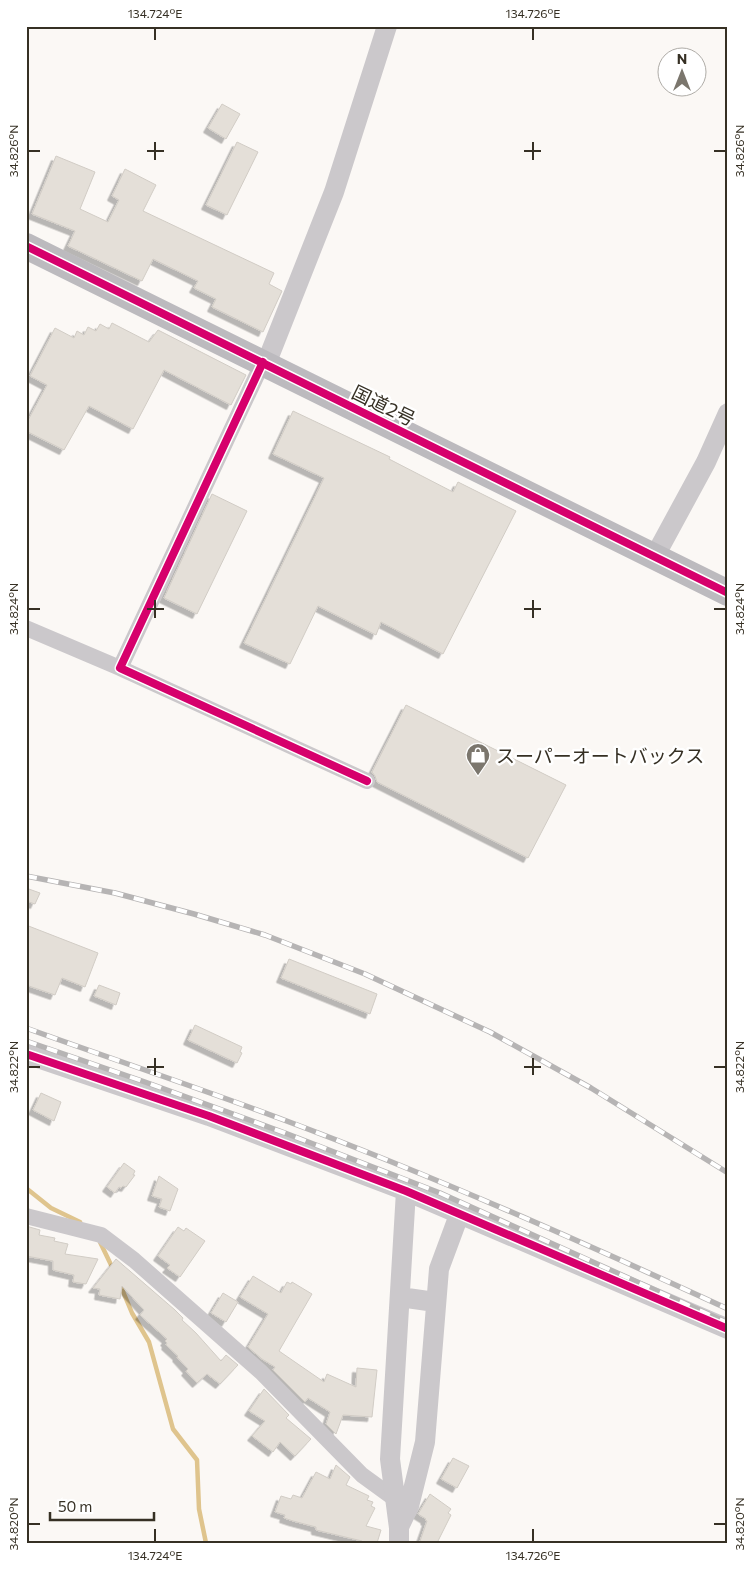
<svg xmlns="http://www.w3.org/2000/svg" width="754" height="1569" font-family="Commissioner,'Noto Sans JP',sans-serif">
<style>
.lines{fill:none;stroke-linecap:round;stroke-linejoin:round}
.stream{stroke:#dfc48d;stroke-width:4.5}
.building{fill:#e4dfd8;stroke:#d1ccc5;filter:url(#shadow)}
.minor{stroke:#cbc8cb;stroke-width:16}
.tertiary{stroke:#cbc8cb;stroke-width:20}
.trunk{stroke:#bcbabe;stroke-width:26}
.rail-casing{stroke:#b6b4b4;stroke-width:5.5}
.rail{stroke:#fff;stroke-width:4;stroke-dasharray:11;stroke-linecap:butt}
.cycleway-casing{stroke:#fff;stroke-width:11}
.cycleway{stroke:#d6006c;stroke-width:8}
.ticks{fill:none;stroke:#363024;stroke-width:2}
.labels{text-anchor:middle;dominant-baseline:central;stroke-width:5;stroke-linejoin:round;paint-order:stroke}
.street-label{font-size:19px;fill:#363024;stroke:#fff}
.poi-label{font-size:19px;fill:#363024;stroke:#fff;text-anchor:start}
.neatline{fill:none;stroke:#363024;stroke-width:2}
.ticks-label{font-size:12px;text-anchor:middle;fill:#363024}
</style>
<defs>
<filter id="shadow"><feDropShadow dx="-4.5" dy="4.5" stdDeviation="0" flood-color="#0004"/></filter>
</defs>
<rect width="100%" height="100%" fill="#fbf8f5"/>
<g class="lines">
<!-- stream -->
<path class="stream" d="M 26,1188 L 51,1208 L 80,1222
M 100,1242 L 113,1269
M 119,1282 L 132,1313 L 149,1342 L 173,1429 L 197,1460 L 199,1509 L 206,1543"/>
</g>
<!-- building -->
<path class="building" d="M 222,104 L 240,114 L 226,139 L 208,128 Z
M 237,142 L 258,152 L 227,215 L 206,205 Z
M 56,156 L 95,172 L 80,209 L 108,222 L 119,200 L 112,196 L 125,169 L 156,185 L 143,211 L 274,273 L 269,284 L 282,291 L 263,332 L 212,307 L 216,299 L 194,288 L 198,281 L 153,259 L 142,281 L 68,246 L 75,231 L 32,214 Z
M 112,323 L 149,342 L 158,330 L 246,375 L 231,405 L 164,370 L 133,429 L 89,406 L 64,450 L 26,431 L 26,424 L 47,385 L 30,376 L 55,328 L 74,338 L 77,331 L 84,335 L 88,327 L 96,331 L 100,324 L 109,329 Z
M 293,411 L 390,457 L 389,459 L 453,492 L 458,482 L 516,511 L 443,654 L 381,622 L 376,635 L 318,606 L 290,664 L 244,643 L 324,478 L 273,454 Z
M 212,494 L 247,511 L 197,614 L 164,598 Z
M 406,705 L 566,785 L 528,858 L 377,782 L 375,776 L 372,772 Z
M 26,888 L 40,893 L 35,904 L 26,901 Z
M 26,925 L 98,953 L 85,987 L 62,978 L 55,995 L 26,985 Z
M 289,959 L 377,994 L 370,1014 L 281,978 Z
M 99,985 L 120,993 L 116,1005 L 94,996 Z
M 195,1025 L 242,1047 L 240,1052 L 242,1053 L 237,1063 L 188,1040 Z
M 41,1093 L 61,1102 L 54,1121 L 33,1110 Z
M 124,1163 L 135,1171 L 133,1175 L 135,1175 L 126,1187 L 123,1186 L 121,1188 L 119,1187 L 115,1193 L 107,1187 Z
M 159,1176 L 178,1189 L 170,1211 L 159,1207 L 162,1199 L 152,1196 Z
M 26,1226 L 40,1230 L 39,1235 L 55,1238 L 54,1241 L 68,1244 L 65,1254 L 98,1259 L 86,1284 L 73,1282 L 74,1275 L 53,1270 L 53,1261 L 26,1256 Z
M 178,1227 L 184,1231 L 186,1228 L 205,1241 L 180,1277 L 167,1268 L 170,1265 L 158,1256 Z
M 116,1259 L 175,1310 L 183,1318 L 182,1320 L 196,1333 L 221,1361 L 226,1355 L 238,1365 L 220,1384 L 207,1374 L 197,1383 L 186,1371 L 188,1369 L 177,1357 L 178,1356 L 166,1345 L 167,1343 L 165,1341 L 167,1339 L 140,1315 L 144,1310 L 122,1286 L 120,1299 L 99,1295 L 100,1289 L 93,1288 Z
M 253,1276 L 281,1293 L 287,1282 L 291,1284 L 292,1282 L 312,1294 L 279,1351 L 324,1382 L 327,1374 L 356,1387 L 357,1368 L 377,1370 L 372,1417 L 343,1415 L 336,1434 L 326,1424 L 330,1412 L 308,1398 L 305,1402 L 273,1370 L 275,1367 L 262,1359 L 248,1347 L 268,1314 L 240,1297 Z
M 223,1293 L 238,1302 L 226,1322 L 211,1313 Z
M 264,1389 L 289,1415 L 286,1418 L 311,1439 L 295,1456 L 280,1442 L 273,1452 L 252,1436 L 265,1421 L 249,1411 Z
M 453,1458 L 469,1466 L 457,1488 L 441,1479 Z
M 336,1465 L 350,1477 L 346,1485 L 369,1496 L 367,1500 L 373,1502 L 371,1506 L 375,1508 L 366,1526 L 381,1530 L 377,1543 L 361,1543 L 362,1541 L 316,1530 L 316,1527 L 293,1521 L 284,1518 L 285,1515 L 275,1512 L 281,1496 L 291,1499 L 293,1495 L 302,1498 L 316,1472 L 330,1479 Z
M 430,1494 L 451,1509 L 448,1513 L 451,1515 L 437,1543 L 427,1543 L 420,1541 L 427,1521 L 425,1520 L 426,1519 L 418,1514 Z"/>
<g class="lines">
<!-- minor -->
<path class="minor" d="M 263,362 L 120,668 L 367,781
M 26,628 L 120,668
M 26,1216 L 101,1235 L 134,1260 L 261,1372 L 362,1475 L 395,1499"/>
<!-- tertiary -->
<path class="tertiary" d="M 266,364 L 334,192 L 387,26
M 655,556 L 706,462 L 728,413
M 26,1054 L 209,1116 L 406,1191 L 728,1329
M 400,1297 L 435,1302
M 399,1527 L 409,1506 L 425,1442 L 439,1269 L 459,1215
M 399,1543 L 399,1528 L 390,1459 L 406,1191"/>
<!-- trunk -->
<path class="trunk" d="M 26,246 L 728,593"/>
<!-- rail casing -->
<g class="rail-casing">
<path id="rail" d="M 26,876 L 115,893 L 194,914 L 265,935 L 365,974 L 490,1032 L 591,1088 L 728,1173
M 26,1028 C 112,1059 199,1088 284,1120 C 434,1176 582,1242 728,1309
M 26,1041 L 145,1082 L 285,1133 L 440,1193 L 728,1323"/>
</g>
<!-- rail -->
<use href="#rail" class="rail"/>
<!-- cycleway casing -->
<g class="cycleway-casing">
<path id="cycleway" d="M 26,246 L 728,593
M 263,362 L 120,668 L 367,781
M 26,1054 L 209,1116 L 406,1191 L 728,1329"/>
</g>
<!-- cycleway -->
<use href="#cycleway" class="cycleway"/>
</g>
<!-- ticks -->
<path class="ticks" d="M 155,28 L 155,40M 533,28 L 533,40M 155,142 L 155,160M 533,142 L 533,160M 28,151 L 40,151M 147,151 L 164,151M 524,151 L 541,151M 714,151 L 726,151M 155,600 L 155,618M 533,600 L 533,618M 28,609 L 40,609M 147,609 L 164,609M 524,609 L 541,609M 714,609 L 726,609M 155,1058 L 155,1075M 533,1058 L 533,1075M 28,1067 L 40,1067M 147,1067 L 164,1067M 524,1067 L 541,1067M 714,1067 L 726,1067M 28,1524 L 40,1524M 714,1524 L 726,1524M 155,1529 L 155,1542M 533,1529 L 533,1542"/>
<!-- icons -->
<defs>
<g id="shop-pin" transform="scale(1.25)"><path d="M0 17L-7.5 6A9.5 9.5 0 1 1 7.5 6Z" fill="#7b766d" stroke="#fff"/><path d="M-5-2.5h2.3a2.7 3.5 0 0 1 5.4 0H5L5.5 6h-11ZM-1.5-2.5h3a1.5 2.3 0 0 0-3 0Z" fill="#fff"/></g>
</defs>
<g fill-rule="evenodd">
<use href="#shop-pin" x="478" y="755"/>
</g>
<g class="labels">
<!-- street labels -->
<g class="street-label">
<text transform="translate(384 405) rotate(26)">国道2号</text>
</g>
<!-- poi labels -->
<g class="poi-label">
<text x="496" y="755">スーパーオートバックス</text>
</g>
</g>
<!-- border -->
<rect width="754" height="1569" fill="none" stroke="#ffffff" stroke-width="55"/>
<!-- north arrow -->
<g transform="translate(682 72)"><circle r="24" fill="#ffffff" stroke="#afaca7"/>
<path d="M0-4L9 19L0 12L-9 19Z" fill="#7b766d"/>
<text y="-8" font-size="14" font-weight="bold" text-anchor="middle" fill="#363024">N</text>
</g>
<!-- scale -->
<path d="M50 1512v8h104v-8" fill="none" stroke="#363024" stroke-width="2.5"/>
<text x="58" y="1512" font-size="15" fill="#363024" stroke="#ffffff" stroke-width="4" paint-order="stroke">50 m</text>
<rect x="28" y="28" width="698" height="1514" class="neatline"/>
<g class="ticks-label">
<text x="155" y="18">134.724°E</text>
<text x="533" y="18">134.726°E</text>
<text transform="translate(14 151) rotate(-90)" y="4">34.826°N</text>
<text transform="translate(740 151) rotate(-90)" y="4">34.826°N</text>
<text transform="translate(14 609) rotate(-90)" y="4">34.824°N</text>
<text transform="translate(740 609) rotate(-90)" y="4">34.824°N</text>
<text transform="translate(14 1067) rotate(-90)" y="4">34.822°N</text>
<text transform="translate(740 1067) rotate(-90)" y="4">34.822°N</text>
<text transform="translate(14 1524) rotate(-90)" y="4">34.820°N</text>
<text transform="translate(740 1524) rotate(-90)" y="4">34.820°N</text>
<text x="155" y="1560">134.724°E</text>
<text x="533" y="1560">134.726°E</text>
</g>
</svg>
